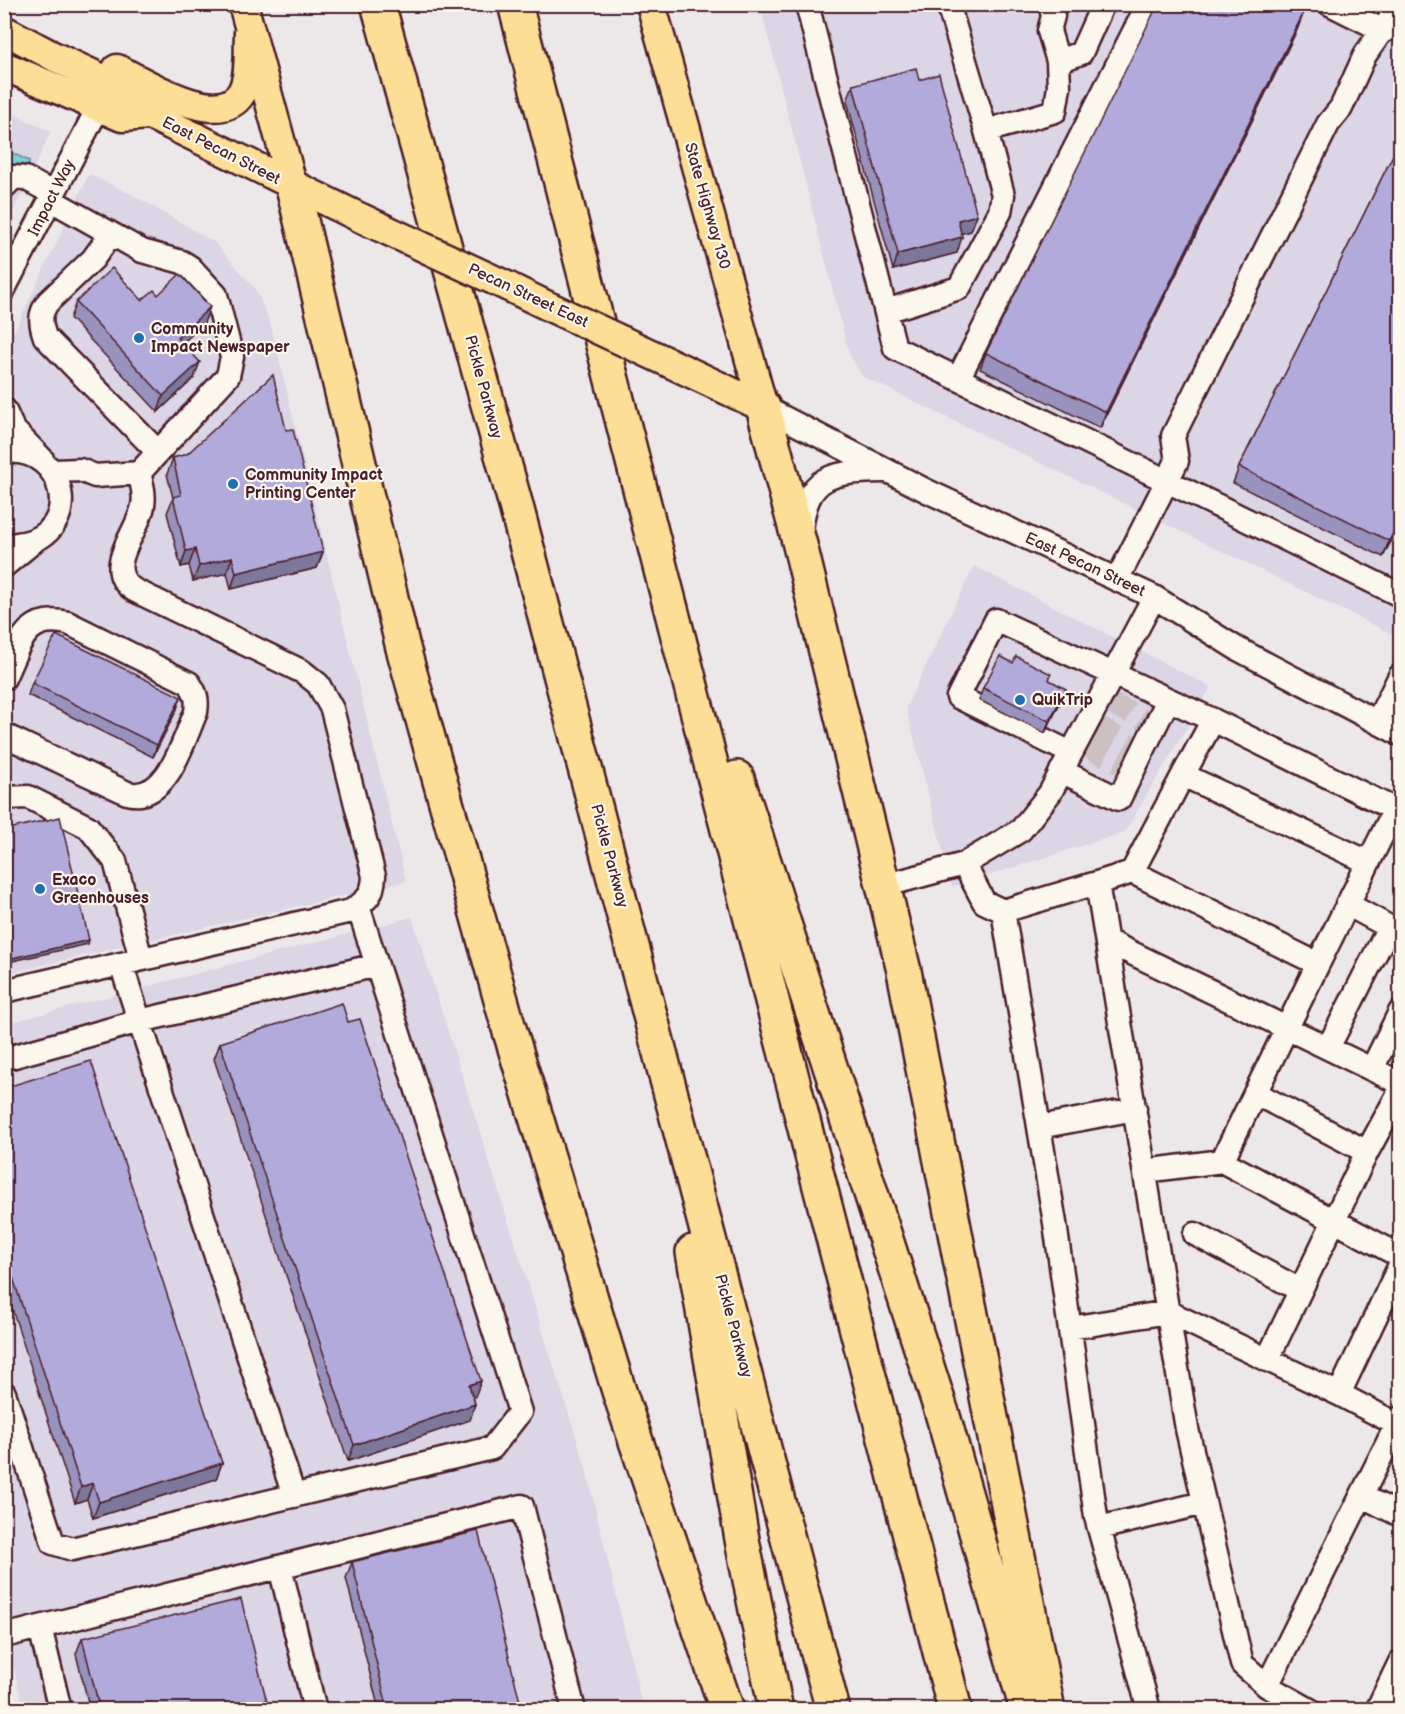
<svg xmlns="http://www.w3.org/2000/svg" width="1405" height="1714" font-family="'Balsamiq Sans',sans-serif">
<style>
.built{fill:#dbd5e5}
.water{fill:#7ccdd5;stroke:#688791;stroke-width:1.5}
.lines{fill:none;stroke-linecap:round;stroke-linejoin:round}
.minor-tunnel{stroke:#ccc0c3;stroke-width:22;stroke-dasharray:22 11;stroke-linecap:butt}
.minor-casing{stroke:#4a1f2b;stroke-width:27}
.major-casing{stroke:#4a1f2b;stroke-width:33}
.highway-casing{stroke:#4a1f2b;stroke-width:38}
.minor{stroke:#fbf7ec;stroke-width:22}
.major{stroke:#fcde96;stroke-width:28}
.highway{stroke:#fcde96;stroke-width:33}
.major-bridge-casing{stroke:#4a1f2b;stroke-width:33;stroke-linecap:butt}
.major-bridge{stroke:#fcde96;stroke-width:28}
.wall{fill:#9992bc;stroke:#4a1f2b;stroke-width:1.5}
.shaded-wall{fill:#7d7799;stroke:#4a1f2b;stroke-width:1.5}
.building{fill:#b2aadb;stroke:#4a1f2b;stroke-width:1.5}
.poi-dot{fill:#1f6fb2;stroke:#fbf7ec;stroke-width:2}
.labels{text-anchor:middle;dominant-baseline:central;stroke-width:4.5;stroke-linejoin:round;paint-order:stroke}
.street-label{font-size:16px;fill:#4a1f2b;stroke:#fbf7ec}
.poi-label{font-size:16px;font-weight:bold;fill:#4a1f2b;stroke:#fbf7ec;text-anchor:start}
</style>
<rect width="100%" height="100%" fill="#ece8e9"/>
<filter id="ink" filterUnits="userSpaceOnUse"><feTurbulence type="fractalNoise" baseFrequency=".0167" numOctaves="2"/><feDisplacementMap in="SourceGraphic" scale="12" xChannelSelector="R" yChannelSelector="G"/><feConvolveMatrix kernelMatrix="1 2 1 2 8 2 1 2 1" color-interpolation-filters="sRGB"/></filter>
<g filter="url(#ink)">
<!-- built -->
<path class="built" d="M 760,5 L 1400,5 L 1400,638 L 862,376 L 849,354 Z
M 5,109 L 51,132 L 5,229 Z
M 89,174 L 133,195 L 214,242 L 255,288 L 270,322 L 406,881 L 5,974 L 4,327 L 14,332 Z
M 974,566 L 1211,687 L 1125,832 L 952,887 L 906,707 Z
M 412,917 L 586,1468 L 643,1709 L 24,1709 L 4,1630 L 4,1024 Z"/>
<!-- water -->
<path class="water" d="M 5,135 L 13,140 L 8,151 L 29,161 L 29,165 L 5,164 Z"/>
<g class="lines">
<!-- minor-tunnel -->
<path class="minor-tunnel" d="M 1111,703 L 1147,721
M 1098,727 L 1134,747
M 1087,746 L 1124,766"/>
<!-- minor casing -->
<g class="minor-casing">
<path id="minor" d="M 807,4 L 895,348 L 1400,595
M 948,4 L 986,131 L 1055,111 L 1059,87 L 1058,61 L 1049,31 L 1053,16 L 1050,4
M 1330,4 L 1384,31
M 1058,61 L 1081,53 L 1103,4
M 4,187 L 14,177 L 25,178 L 54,194
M 51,200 L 142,251 L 182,262 L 190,267 L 216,295 L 232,357 L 228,376 L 139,473 L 95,476 L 80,470 L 54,471
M 111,234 L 93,259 L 48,302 C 39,314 40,323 45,337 L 158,452
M 4,289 L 98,108
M 886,311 L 959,288 L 1000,212 L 1003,195 L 986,131
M 958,379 L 1148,4
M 763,407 L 927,491 L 1154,597 L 1236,648 L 1400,734
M 4,409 L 13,429 L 42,459
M 4,452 C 68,445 83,533 23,543 C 16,544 11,546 4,544
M 801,532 C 806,474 832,472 883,471
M 4,566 L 33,542
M 1117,580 L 1177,461 L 1173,436 L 1328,124 L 1341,108 L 1365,55 L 1400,5
M 4,678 C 20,645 24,613 68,623 L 189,683 C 196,693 198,699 196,712 C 183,741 167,804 127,793 L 4,735
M 1213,720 L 1183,775 L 1368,862
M 1377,722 L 1400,676
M 1071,753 L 958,697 L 996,620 L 1213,720 L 1400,812
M 1061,771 L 1119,799 L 1168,700
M 4,798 L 28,797 L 88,827 L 115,861 L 141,959
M 964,864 L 984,902 L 1003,911 L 1097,883 L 1187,1429 L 1242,1664 L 1267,1686
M 1132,872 L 1183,775
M 1097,883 L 1132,872 L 1318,964 L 1395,809
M 883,886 L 964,864 L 1021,830 L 1050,793 L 1154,597
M 1347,904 L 1400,933
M 1003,911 L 1055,1223 L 1096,1517 L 1149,1710
M 1107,941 L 1400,1083
M 121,964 L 294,1496
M 4,991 L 351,911 C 367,900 373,896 374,876 L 332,709 L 318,684 L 303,672 L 134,590 C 101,569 138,533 143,506 C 145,494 142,484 139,473
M 1328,1048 L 1389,927
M 4,1059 L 140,1021 L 377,965
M 1372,1069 L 1400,1012
M 1255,1093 L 1367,1152 L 1400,1091
M 1039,1127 L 1135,1109
M 1222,1161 L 1400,1256
M 1145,1171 L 1222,1161 L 1318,964
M 1195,1234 L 1300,1290
M 1400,1265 L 1339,1394 L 1400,1426
M 1070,1328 L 1168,1312 L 1339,1394
M 1267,1360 L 1367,1152
M 4,1393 L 53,1543 L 72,1549 L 492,1448 L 520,1412 L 358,906
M 1362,1496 L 1400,1515
M 1099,1528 L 1204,1503
M 280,1567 L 315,1710
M 40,1627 L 60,1710
M 4,1636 L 522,1506 L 574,1710
M 1310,1710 L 1267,1686 L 1400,1418
M 1377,1710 L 1400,1662"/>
</g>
<!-- major casing -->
<g class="major-casing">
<path id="major" d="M 243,4 L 293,187
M 651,4 L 763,407
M 4,30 L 55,57 L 131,92 L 150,115 L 361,218
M 4,66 L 122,117 L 150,115
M 117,69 C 145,82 220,131 242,92 C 251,76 248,49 249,32
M 509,287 L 550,307
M 670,363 L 763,407"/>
</g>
<!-- highway casing -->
<g class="highway-casing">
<path id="highway" d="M 378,4 L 516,506 L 833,1710
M 515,4 L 955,1710
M 293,187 L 403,648 L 508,1025 L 619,1391 L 727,1710
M 763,407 L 800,545 L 904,971 L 1048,1710
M 737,778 L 943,1416 L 1027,1710
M 693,1252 L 743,1545 L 776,1710"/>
</g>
<!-- minor -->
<use href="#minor" class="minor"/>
<!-- major -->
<use href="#major" class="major"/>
<!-- highway -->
<use href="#highway" class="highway"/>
<!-- major-bridge casing -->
<g class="major-bridge-casing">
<path id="major-bridge" d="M 361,218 L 509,287
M 550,307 L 670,363"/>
</g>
<!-- major-bridge -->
<use href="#major-bridge" class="major-bridge"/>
</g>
<!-- wall -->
<path class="wall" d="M 1303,14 L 1297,30 L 1100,428 L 980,369 L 986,353 Z
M 919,80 L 971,231 L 961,233 L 957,253 L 893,270 L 847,101 L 853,85 Z
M 1401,139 L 1401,521 L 1383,557 L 1233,483 L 1239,467 Z
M 158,295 L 204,323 L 182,343 L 194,378 L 158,412 L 70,318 L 76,302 L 142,300 Z
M 286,430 L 323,552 L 317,568 L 231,589 L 227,573 L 193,581 L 189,565 L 181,567 L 167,513 L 173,498 L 167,474 L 173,458 Z
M 1049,680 L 1066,689 L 1061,701 L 1045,733 L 979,700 L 983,688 Z
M 32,683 L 177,709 L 153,757 L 28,695 Z
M 348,1022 L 475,1397 L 473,1397 L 475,1404 L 470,1420 L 348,1461 L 214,1059 L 220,1043 Z
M 4,1088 L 222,1463 L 216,1479 L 93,1518 L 87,1499 L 75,1503 L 4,1284 Z
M 352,1562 L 522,1710 L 379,1710 L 346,1578 Z
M 82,1638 L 269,1710 L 90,1710 L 76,1654 Z"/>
<!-- shaded-wall -->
<path class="shaded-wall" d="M 1303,14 L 1297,30 L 1100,428 L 1106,412 Z
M 977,215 L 971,231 L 952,236 L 958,220 Z
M 962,237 L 957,253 L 893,270 L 898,254 Z
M 210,307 L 204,323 L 171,354 L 177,338 Z
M 200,362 L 194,378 L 158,412 L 163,396 Z
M 1401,517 L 1401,521 L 1383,557 L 1389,541 Z
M 195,549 L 189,565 L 181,567 L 186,551 Z
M 323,552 L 317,568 L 231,589 L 236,573 Z
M 232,557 L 227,573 L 193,581 L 199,566 Z
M 1066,689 L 1061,701 L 1045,733 L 1049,721 Z
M 181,697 L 177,709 L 153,757 L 157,745 Z
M 89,940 L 88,944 L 4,963 L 4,960 Z
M 481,1381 L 475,1397 L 463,1401 L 469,1385 Z
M 475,1404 L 470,1420 L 348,1461 L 354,1445 Z
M 222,1463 L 216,1479 L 93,1518 L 99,1502 Z
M 93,1483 L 87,1499 L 75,1503 L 81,1487 Z"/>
<!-- building -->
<path class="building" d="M 1158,4 L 1284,4 L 1303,14 L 1106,412 L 986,353 Z
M 916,68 L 919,80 L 939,74 L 977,215 L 958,220 L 962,237 L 898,254 L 853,85 Z
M 1401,139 L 1401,517 L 1389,541 L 1239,467 Z
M 112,268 L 142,300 L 154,290 L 158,295 L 180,274 L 210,307 L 177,338 L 200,362 L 163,396 L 76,302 Z
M 273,375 L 286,430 L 293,429 L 323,552 L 236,573 L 232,557 L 199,566 L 195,549 L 186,551 L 173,497 L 181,495 L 173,458 L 187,454 Z
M 56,635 L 181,697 L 157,745 L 32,683 Z
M 1000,656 L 1013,663 L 1016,656 L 1051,674 L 1049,680 L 1066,689 L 1049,721 L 983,688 Z
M 60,817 L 89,940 L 4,960 L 4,830 Z
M 342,1003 L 348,1022 L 360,1019 L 481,1381 L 469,1385 L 475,1404 L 354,1445 L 220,1043 Z
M 91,1061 L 222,1463 L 99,1502 L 93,1483 L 81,1487 L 4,1250 L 4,1088 Z
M 478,1531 L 522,1710 L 388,1710 L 352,1562 Z
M 241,1599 L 269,1710 L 100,1710 L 82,1638 Z
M 555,1705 L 556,1710 L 538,1710 Z"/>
</g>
<!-- markers -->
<g class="poi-dot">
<circle cx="139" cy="338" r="6"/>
<circle cx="233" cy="484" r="6"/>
<circle cx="1020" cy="700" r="6"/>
<circle cx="40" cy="889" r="6"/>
</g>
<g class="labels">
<!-- street labels -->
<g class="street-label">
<text transform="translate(221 151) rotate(27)">East Pecan Street</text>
<text transform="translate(52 198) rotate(-63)">Impact Way</text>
<text transform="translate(707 206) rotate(74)">State Highway 130</text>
<text transform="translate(528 296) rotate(25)">Pecan Street East</text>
<text transform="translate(483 387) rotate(75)">Pickle Parkway</text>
<text transform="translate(1085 565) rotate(25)">East Pecan Street</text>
<text transform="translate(609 856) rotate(75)">Pickle Parkway</text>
<text transform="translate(733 1326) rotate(75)">Pickle Parkway</text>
</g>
<!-- poi labels -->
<g class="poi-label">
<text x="151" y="329">Community<tspan x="151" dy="18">Impact Newspaper</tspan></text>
<text x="245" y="475">Community Impact<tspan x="245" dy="18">Printing Center</tspan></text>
<text x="1032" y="700">QuikTrip</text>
<text x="52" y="880">Exaco<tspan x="52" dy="18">Greenhouses</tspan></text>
</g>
</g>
<!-- margin -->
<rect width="1405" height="1714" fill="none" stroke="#fbf7ec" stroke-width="24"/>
<rect x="12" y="12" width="1381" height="1690" fill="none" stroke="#4a1f2b" stroke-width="2" filter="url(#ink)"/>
</svg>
